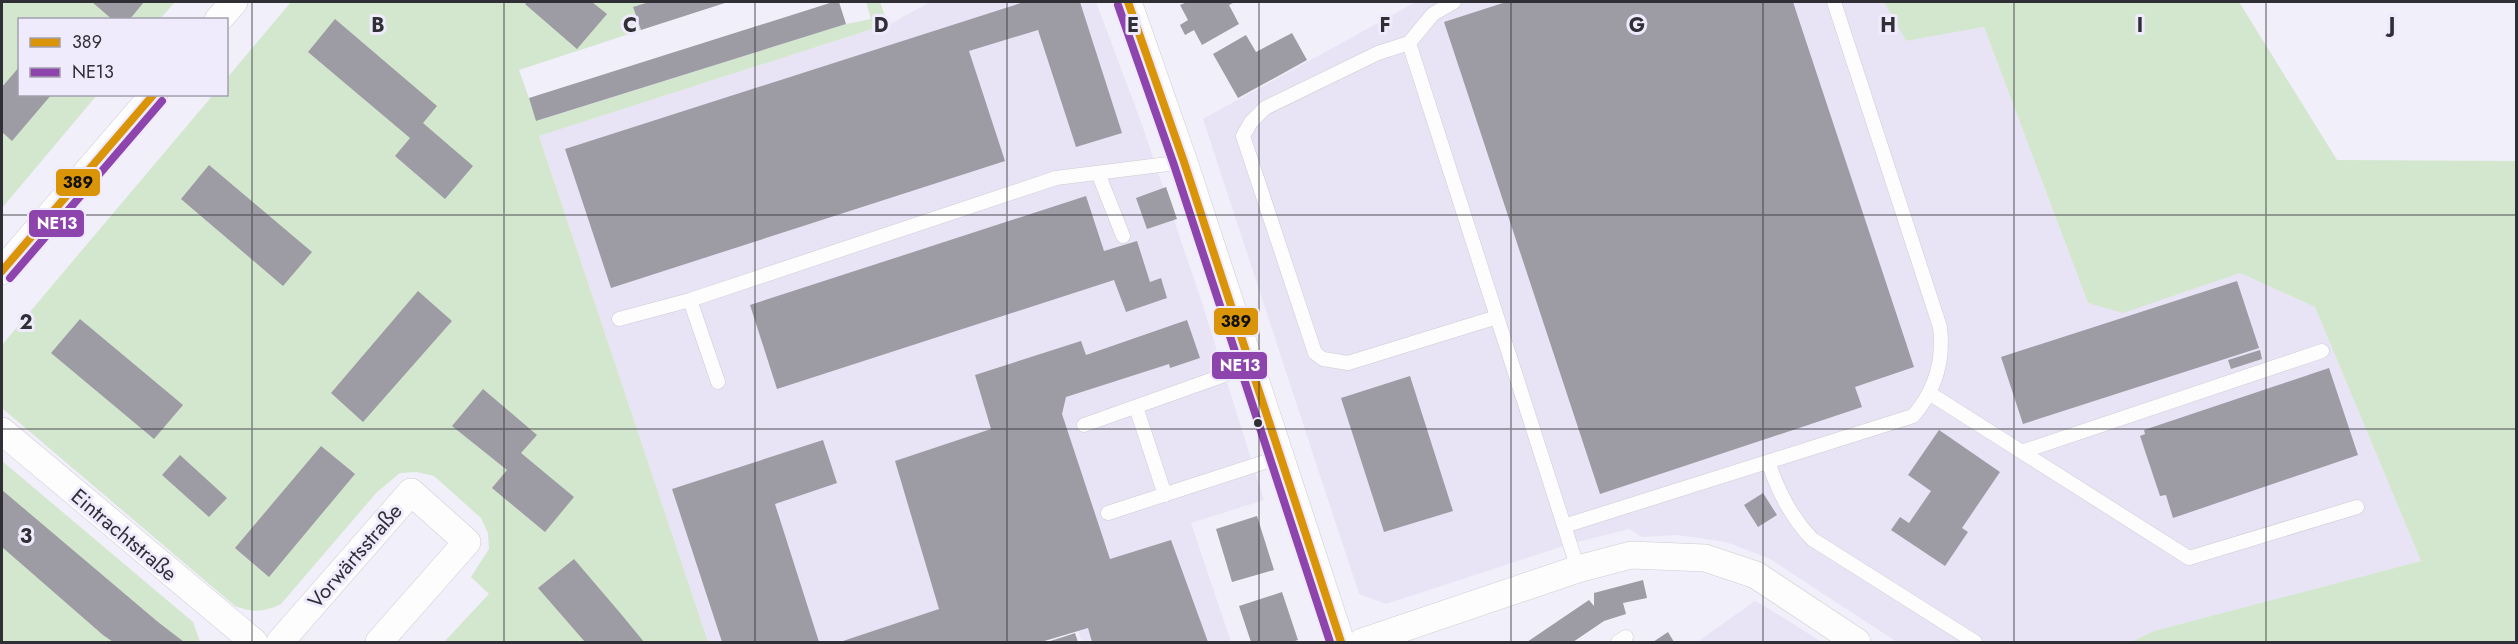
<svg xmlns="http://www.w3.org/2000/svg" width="2518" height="644" font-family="Jost,sans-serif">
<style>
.built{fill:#e8e4f6}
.green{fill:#d2e7ce}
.building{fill:#9d9ba3}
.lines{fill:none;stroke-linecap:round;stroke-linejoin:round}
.lane-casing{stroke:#cdcbd2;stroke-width:15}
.street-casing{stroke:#cdcbd2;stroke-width:28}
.lane{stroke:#fdfdfe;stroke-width:14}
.street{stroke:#fdfdfe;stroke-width:27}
.bus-1-casing{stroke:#efebfd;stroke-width:12}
.bus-2-casing{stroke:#efebfd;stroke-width:12}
.bus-1{stroke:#d99408;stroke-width:8}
.bus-2{stroke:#8e44ad;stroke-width:8}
.grid{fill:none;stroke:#312f36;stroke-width:1.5;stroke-opacity:0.55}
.bus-dot{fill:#312f36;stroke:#efebfd;stroke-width:2}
.labels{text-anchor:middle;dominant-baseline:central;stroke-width:6;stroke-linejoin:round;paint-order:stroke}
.street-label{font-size:21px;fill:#312f36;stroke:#efebfd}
.grid-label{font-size:20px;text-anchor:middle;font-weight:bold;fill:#312f36;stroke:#efebfd;stroke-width:6;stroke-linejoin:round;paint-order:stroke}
.line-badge{stroke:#efebfd;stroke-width:2}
.badge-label{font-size:16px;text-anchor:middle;font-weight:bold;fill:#fff}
.pale-badge-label{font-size:16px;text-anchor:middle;font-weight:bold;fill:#111}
</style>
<rect width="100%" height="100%" fill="#f1eff9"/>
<!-- built -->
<path class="built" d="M 930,2 L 1096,2 L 1141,122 L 1202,303 L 1264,500 L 1191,523 L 1231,642 L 1082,642 L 1078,631 L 1042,642 L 708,642 L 539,136 L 892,23 Z
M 1416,2 L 1884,2 L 1906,41 L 1984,27 L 2088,303 L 2123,312 L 2240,273 L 2315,307 L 2421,561 L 2154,631 L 2131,642 L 1897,642 L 1770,559 L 1726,542 L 1677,535 L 1642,537 L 1629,529 L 1570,544 L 1386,604 L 1359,594 L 1203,119 Z
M 1755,601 L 1769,609 L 1822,642 L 1697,642 Z"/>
<!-- green -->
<path class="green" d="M 2,2 L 175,2 L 160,19 L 20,20 L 20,94 L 97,95 L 2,208 Z
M 291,2 L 649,2 L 633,7 L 641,30 L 519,70 L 537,121 L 846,24 L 871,19 L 866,2 L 880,2 L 888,24 L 539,136 L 708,642 L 444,642 L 489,594 L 471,577 L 489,549 L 488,533 L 481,518 L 434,476 L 417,472 L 400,473 L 377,492 L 281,604 C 264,612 253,613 235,606 L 2,408 L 2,345 L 213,95 L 226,94 L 227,78 Z
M 1884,2 L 2239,2 L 2337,160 L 2516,161 L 2516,642 L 2274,641 L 2131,642 L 2154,631 L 2421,561 L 2315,307 L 2240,273 L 2123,313 L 2088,303 L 1984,27 L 1906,41 Z
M 2,461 L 193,622 L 200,642 L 2,642 Z"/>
<!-- building -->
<path class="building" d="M 92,2 L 144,2 L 129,20 L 113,20 Z
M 527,2 L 592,2 L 607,14 L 577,49 L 525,4 Z
M 649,2 L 728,2 L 641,30 L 633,7 Z
M 833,2 L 839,2 L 846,24 L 536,121 L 529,98 Z
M 1024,2 L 1080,2 L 1122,133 L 1076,147 L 1038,30 L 969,51 L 1005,161 L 611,288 L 565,149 Z
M 1187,2 L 1235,2 L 1229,5 L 1239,24 L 1202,45 L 1194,30 L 1185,35 L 1180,25 L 1188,20 L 1180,5 Z
M 1506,2 L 1793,2 L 1914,367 L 1855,387 L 1862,407 L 1600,494 L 1444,22 Z
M 335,19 L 437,106 L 423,123 L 473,166 L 445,199 L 395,156 L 410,138 L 308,52 Z
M 1292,33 L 1307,60 L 1238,98 L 1213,54 L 1246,35 L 1256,52 Z
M 20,66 L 20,94 L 52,94 L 12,141 L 2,132 L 2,87 Z
M 209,165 L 312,252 L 283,286 L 181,199 Z
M 1166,187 L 1177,219 L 1147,229 L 1136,198 Z
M 1086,196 L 1104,251 L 1137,241 L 1150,282 L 1161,278 L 1167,298 L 1126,312 L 1114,280 L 777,389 L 750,305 Z
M 2237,281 L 2259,348 L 2023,424 L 2001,357 Z
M 418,291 L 452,321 L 363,422 L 331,393 Z
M 80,319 L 183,405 L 154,439 L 51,353 Z
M 1187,320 L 1200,358 L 1170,368 L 1169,364 L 1066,397 L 1062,414 L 1110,559 L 1171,540 L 1208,642 L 1092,642 L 1088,628 L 1041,642 L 840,642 L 939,609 L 895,461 L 991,429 L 975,375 L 1081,341 L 1086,355 Z
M 2260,350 L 2262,359 L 2231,369 L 2228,360 Z
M 2329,368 L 2358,455 L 2173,518 L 2166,495 L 2160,496 L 2140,436 L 2145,434 L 2144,430 Z
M 1410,376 L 1453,511 L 1384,532 L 1341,398 Z
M 483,389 L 537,435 L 521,453 L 574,497 L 545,532 L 492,488 L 507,470 L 452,426 Z
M 1939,430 L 2000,472 L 1962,528 L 1968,532 L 1945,566 L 1891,530 L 1900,517 L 1909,523 L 1931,491 L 1908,475 Z
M 823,440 L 837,483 L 775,504 L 819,642 L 722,642 L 672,489 Z
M 321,446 L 355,474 L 269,577 L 235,548 Z
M 180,455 L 227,498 L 209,517 L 162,475 Z
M 2,490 L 158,622 L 184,642 L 113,642 L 103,635 L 2,547 Z
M 1763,493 L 1777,515 L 1758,527 L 1744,505 Z
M 1257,516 L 1274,570 L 1232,582 L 1216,529 Z
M 574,559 L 621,614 L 644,642 L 585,642 L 538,588 Z
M 1643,580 L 1647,598 L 1623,603 L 1626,614 L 1604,621 L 1573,642 L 1527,642 L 1589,600 L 1594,606 L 1594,593 Z
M 1282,592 L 1298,640 L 1292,642 L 1251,642 L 1239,606 Z
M 1668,632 L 1674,642 L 1653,642 Z
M 1075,633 L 1078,642 L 1047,642 L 1063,637 Z"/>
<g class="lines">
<!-- lane casing -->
<g class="lane-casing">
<path id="lane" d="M 1454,2 L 1433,14 L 1409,43 L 1378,53 L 1265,108 L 1251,122 L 1243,136 L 1315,353 L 1323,359 L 1348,363 L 1497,317
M 1409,43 L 1578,569
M 1098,173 L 1123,236
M 690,300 L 718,382
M 619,319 L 690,300 L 1056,178 L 1184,162
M 1929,393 L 2189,558 L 2357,507
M 1136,407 L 1165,495
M 1084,425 L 1250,366
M 2024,451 L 2322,351
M 1768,462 C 1779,492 1790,516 1812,539 L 1975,642
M 1108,513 L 1280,457
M 1564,526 L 1913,416 C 1936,390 1944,361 1940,327 L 1834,2
M 1618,642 L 1626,637"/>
</g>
<!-- street casing -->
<g class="street-casing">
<path id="street" d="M 1128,2 L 1184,162 L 1341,642
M 218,20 L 234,2
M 2,271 L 154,94
M 2,431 L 254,642
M 280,642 L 411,492 L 467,542 L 379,642
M 1362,642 L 1578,569 L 1631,555 L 1705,558 L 1756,575 L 1857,642"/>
</g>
<!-- lane -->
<use href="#lane" class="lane"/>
<!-- street -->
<use href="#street" class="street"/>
<!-- bus-1 casing -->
<g class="bus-1-casing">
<path id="bus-1" d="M 1128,2 L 1184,162 L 1341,642
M 2,271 L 154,94"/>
</g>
<!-- bus-2 casing -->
<g class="bus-2-casing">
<path id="bus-2" d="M 1118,5 L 1174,165 L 1330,642
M 10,278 L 162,101"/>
</g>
<!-- bus-1 -->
<use href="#bus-1" class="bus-1"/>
<!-- bus-2 -->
<use href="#bus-2" class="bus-2"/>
</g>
<!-- grid -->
<path class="grid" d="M 252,2 L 252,642M 504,2 L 504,642M 755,2 L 755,642M 1007,2 L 1007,642M 1259,2 L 1259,642M 1511,2 L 1511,642M 1763,2 L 1763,642M 2014,2 L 2014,642M 2266,2 L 2266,642M 2,215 L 2516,215M 2,429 L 2516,429"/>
<!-- markers -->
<circle class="bus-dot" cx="1258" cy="423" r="5"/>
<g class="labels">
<!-- street labels -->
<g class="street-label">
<text transform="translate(124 535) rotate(40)">Eintrachtstraße</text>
<text transform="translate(355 556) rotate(-49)">Vorwärtsstraße</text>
</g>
</g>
<g class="grid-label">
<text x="378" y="32">B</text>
<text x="630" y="32">C</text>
<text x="881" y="32">D</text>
<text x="1133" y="32">E</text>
<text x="1385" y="32">F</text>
<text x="1637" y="32">G</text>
<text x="1888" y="32">H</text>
<text x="2140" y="32">I</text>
<text x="2392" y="32">J</text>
<text x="26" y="329">2</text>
<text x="26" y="543">3</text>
</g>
<g class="line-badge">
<rect x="55" y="168" width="46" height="29" rx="6" fill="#d99408"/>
<rect x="28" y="209" width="57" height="29" rx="6" fill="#8e44ad"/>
<rect x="1213" y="307" width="46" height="29" rx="6" fill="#d99408"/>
<rect x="1211" y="351" width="57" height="29" rx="6" fill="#8e44ad"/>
</g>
<g class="badge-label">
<text x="57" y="229">NE13</text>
<text x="1240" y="371">NE13</text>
</g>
<g class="pale-badge-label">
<text x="78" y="188">389</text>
<text x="1236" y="327">389</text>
</g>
<!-- border -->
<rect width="2518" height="644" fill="none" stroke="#312f36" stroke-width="6"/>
<!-- legend -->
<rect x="18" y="18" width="210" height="78" fill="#efebfd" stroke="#a3a0ad" stroke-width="1.5"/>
<rect x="30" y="38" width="30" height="9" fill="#d99408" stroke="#a3a0ad" stroke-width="1.5"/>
<text x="72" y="48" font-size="18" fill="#312f36">389</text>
<rect x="30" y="68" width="30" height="9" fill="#8e44ad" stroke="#a3a0ad" stroke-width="1.5"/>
<text x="72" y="78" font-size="18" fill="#312f36">NE13</text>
</svg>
